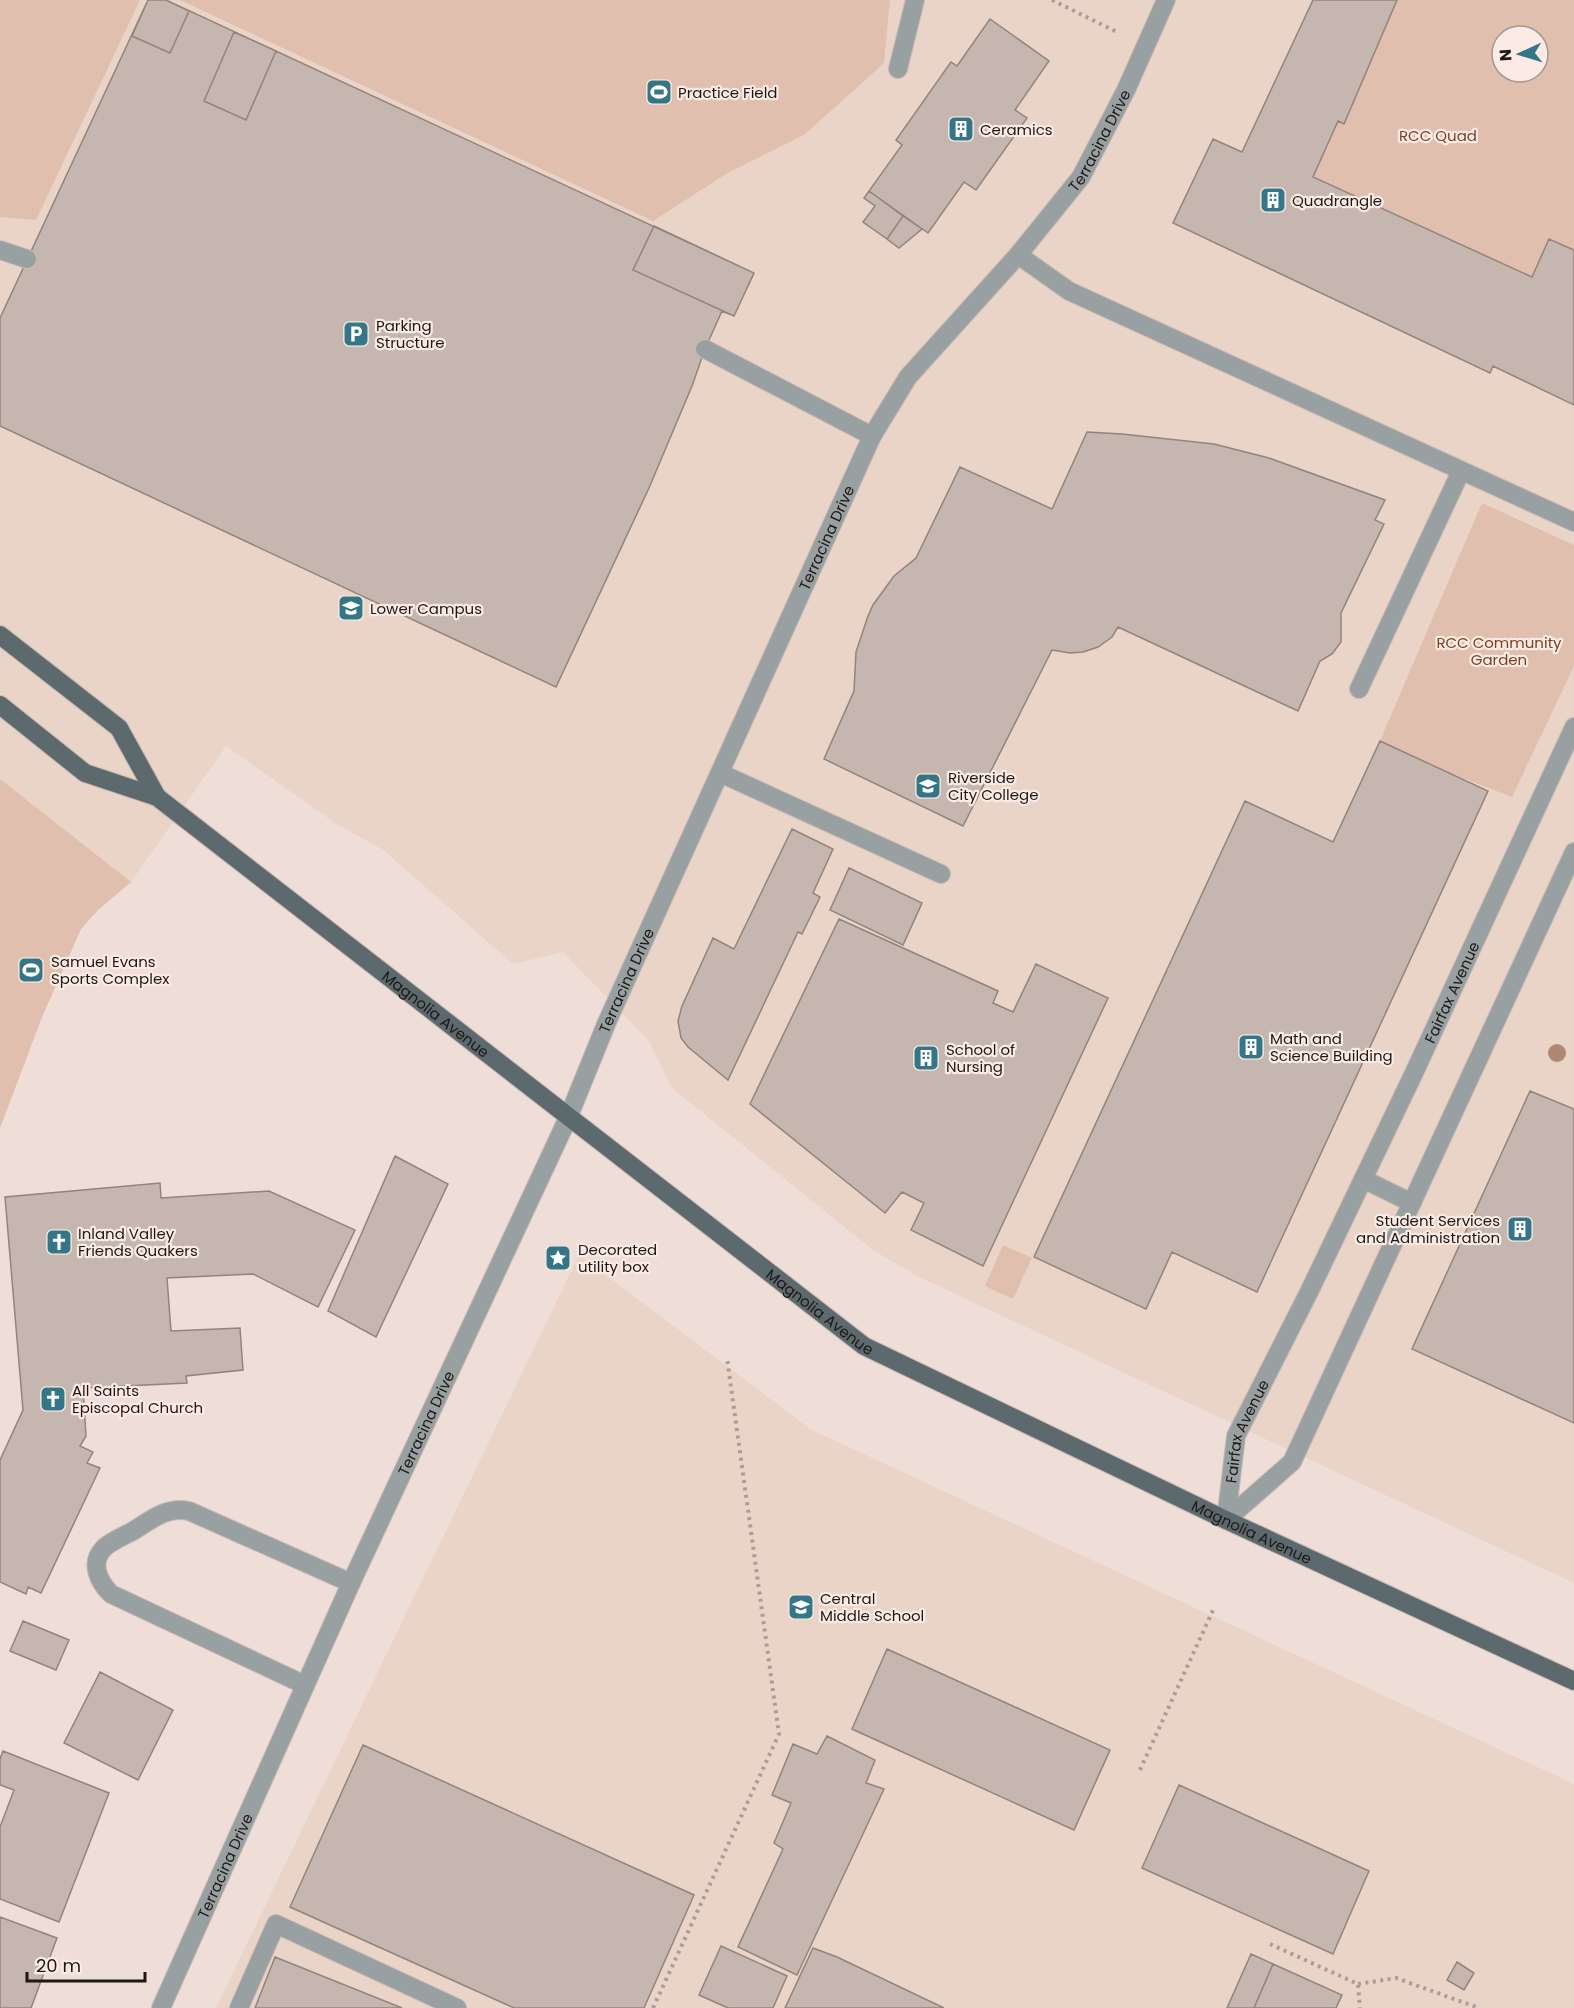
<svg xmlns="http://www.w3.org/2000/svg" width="1574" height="2008" font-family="Poppins,sans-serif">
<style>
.built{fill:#ead3c7;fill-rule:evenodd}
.green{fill:#e0bfaf;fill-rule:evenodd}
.building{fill:#c5b6af;stroke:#92847d;stroke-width:1.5}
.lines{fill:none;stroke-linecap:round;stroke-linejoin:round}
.minor-casing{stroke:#c8bab4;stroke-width:20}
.major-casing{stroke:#c8bab4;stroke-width:20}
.path{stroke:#aa9d98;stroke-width:4;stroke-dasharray:3 4.5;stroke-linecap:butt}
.minor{stroke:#99a0a2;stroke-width:18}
.major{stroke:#5c696d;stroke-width:18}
.tree{fill:#af8873}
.labels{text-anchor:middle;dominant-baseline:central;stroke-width:4.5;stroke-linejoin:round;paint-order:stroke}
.poi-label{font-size:15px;fill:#1d1815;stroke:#fbebe4;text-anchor:start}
.park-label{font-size:15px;fill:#7c4121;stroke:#fbebe4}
.street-label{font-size:15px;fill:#1d1815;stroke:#fbebe4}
</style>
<rect width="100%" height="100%" fill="#eeded7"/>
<!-- built -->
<path class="built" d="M 0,0 L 1574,0 L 1574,1583 L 917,1276 L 873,1250 L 672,1088 L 649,1041 L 563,952 L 513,964 L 382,849 L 338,825 L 226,746 L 131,882 L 98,910 L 81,929 L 42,1017 L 0,1128 ZM 1502,36 L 1538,36 L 1538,72 L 1502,72 Z
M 579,1255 L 812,1430 L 1574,1784 L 1574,2008 L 216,2008 Z"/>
<!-- green -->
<path class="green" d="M 0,0 L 140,0 L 36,220 L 0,217 Z
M 180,0 L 890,0 L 884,63 L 804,135 L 726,174 L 653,221 Z
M 1397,0 L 1574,0 L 1574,250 L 1549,239 L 1532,277 L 1313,177 L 1338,121 L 1344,124 ZM 1502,36 L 1538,36 L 1538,72 L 1502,72 Z
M 1482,503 L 1574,545 L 1574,666 L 1512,797 L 1434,767 L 1380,741 Z
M 0,779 L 131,882 L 98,910 L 81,929 L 42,1017 L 0,1128 Z
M 1003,1245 L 1032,1258 L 1013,1299 L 985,1286 Z"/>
<!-- building -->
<path class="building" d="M 148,0 L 166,0 L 754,273 L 734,316 L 722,311 L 705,349 L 692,386 L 649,488 L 556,687 L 0,426 L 0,318 Z
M 148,0 L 166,0 L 189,11 L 170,53 L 132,36 Z
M 1313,0 L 1397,0 L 1344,124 L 1338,121 L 1313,177 L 1532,277 L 1549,239 L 1574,250 L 1574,405 L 1493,366 L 1490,373 L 1173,223 L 1213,139 L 1242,152 Z
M 990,19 L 1049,61 L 1015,110 L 1027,118 L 976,190 L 964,182 L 928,233 L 869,191 L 902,145 L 896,140 L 951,62 L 957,66 Z
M 234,32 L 276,51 L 246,120 L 204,101 Z
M 869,191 L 903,216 L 887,239 L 863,222 L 875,206 L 864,198 Z
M 903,216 L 922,229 L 899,248 L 887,239 Z
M 654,226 L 754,273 L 734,316 L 633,270 Z
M 1087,432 L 1122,434 L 1214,444 L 1269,458 L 1385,500 L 1375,520 L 1384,524 L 1341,613 L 1341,642 L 1332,654 L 1320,661 L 1298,711 L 1118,627 L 1112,637 L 1098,647 L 1083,652 L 1070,653 L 1052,650 L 963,826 L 824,759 L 854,691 L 856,652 L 868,616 L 873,605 L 894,576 L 916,558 L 960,467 L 1052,509 Z
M 1380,741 L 1488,791 L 1257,1292 L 1172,1252 L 1146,1309 L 1034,1257 L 1245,801 L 1333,842 Z
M 792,829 L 833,849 L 813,893 L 820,897 L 802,934 L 798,932 L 728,1080 L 688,1047 L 681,1038 L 678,1021 L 682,1006 L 713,938 L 734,949 Z
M 849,868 L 922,903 L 903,945 L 830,910 Z
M 839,919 L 998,991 L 993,1003 L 1013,1012 L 1036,964 L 1108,998 L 983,1266 L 911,1230 L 924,1203 L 902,1192 L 885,1213 L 750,1104 Z
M 1530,1091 L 1574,1109 L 1574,1423 L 1412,1349 Z
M 395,1156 L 448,1184 L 376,1337 L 328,1311 Z
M 160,1183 L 161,1198 L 269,1191 L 355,1230 L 318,1307 L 253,1274 L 167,1278 L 171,1331 L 240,1328 L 243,1370 L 186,1376 L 187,1383 L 83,1388 L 86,1436 L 80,1446 L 93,1452 L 87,1463 L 100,1468 L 41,1593 L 28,1587 L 26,1594 L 0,1582 L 0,1460 L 23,1410 L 5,1197 Z
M 23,1621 L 69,1640 L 56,1670 L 10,1651 Z
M 887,1649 L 1110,1750 L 1074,1830 L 852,1729 Z
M 100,1672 L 173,1710 L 138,1780 L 64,1743 Z
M 827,1736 L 875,1760 L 866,1783 L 884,1789 L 797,1975 L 738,1947 L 783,1849 L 774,1843 L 791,1803 L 772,1795 L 793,1744 L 817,1754 Z
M 363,1745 L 694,1895 L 644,2008 L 514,2008 L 290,1907 Z
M 3,1751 L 109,1793 L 59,1922 L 0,1899 L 0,1827 L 14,1790 L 0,1785 L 0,1759 Z
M 1179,1785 L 1369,1871 L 1333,1954 L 1142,1868 Z
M 0,1917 L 57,1938 L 31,2008 L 0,2008 Z
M 721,1946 L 787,1976 L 773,2008 L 728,2008 L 699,1995 Z
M 813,1948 L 837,1957 L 944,2008 L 785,2008 Z
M 1251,1954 L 1273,1964 L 1254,2008 L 1227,2008 Z
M 275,1957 L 402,2008 L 255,2008 Z
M 1457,1962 L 1474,1973 L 1464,1990 L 1447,1980 Z
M 1273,1964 L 1342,1995 L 1336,2008 L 1254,2008 Z"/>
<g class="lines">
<!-- minor casing -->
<g class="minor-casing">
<g id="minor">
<path d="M 898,69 L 915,0"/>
<path d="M 0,250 L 27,259"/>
<path d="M 1018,255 L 1069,291 L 1574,522"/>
<path d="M 705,349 L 872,436"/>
<path d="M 1359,689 L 1461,471"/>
<path d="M 720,773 L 941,874"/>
<path d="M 1363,1179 L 1412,1203"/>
<path id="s1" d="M 1226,1520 L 1236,1436 L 1309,1292 L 1414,1073 L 1574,727"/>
<path d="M 1226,1520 L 1292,1462 L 1574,852"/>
<path d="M 305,1685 L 111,1594 C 99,1582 89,1563 104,1548 C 111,1541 124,1536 133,1531 C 151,1520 167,1506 189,1511 L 351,1583"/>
<path id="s2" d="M 161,2008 L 351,1583 L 568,1118 L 607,1022 L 872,436 L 908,377 L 1018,255 L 1081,177 L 1126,90 L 1166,0"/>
<path d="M 239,2008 L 276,1924 L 457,2008"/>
</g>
</g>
<!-- major casing -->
<g class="major-casing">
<g id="major">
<path d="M 0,635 L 119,728 L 157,797"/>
<path id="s3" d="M 0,705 L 85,773 L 157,797 L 864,1346 L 1226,1520 L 1574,1681"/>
</g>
</g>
<!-- path -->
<path class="path" d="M 1052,0 L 1119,33
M 1140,1770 L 1214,1608
M 1270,1944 L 1358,1984 L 1360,2008
M 1358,1984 L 1396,1978 L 1479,2008
M 653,2008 L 779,1734 L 727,1358"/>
<!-- minor -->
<use href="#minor" class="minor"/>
<!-- major -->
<use href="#major" class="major"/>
</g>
<!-- trees -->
<circle class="tree" cx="1557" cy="1053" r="9"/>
<!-- icons -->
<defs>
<g id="stadium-square" transform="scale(1.35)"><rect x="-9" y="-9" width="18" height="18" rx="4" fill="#347687" stroke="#fbebe4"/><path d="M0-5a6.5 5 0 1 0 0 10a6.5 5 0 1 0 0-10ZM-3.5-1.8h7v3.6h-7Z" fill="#fff"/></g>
<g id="building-square" transform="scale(1.35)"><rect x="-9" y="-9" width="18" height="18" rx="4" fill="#347687" stroke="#fbebe4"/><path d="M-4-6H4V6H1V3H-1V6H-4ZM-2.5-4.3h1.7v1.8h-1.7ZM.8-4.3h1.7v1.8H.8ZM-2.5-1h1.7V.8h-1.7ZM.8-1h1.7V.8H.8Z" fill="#fff"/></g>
<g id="parking-square" transform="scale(1.35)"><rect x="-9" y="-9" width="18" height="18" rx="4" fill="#347687" stroke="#fbebe4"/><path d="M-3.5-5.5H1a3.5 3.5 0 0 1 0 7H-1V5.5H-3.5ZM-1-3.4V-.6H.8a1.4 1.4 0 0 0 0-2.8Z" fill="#fff"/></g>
<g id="school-square" transform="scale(1.35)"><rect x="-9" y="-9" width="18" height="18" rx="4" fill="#347687" stroke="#fbebe4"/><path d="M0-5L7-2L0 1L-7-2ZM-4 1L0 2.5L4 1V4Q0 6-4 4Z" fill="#fff"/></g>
<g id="university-square" transform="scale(1.35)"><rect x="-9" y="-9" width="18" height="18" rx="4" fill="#347687" stroke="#fbebe4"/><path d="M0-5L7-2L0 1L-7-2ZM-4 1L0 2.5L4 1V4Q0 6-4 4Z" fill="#fff"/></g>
<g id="church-square" transform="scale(1.35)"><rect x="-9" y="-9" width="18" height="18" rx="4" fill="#347687" stroke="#fbebe4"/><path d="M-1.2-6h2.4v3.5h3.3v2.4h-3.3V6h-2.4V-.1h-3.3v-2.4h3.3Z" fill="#fff"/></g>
<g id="sight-square" transform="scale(1.35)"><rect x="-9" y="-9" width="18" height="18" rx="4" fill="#347687" stroke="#fbebe4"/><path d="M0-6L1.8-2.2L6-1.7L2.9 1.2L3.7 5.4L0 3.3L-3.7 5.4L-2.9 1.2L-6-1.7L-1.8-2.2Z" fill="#fff"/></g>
</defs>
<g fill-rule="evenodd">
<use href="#stadium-square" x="659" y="92"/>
<use href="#building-square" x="961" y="129"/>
<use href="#building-square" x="1273" y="200"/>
<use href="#parking-square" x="356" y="334"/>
<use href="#school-square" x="351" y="608"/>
<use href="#university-square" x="928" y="786"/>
<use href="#stadium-square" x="31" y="970"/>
<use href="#building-square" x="1251" y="1047"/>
<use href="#building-square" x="926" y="1058"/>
<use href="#building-square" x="1520" y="1229"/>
<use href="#church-square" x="59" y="1242"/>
<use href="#sight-square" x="558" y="1258"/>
<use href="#church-square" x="53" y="1399"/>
<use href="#school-square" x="801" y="1607"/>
</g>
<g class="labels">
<!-- poi labels -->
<g class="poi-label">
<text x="678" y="92">Practice Field</text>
<text x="980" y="129">Ceramics</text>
<text x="1292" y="200">Quadrangle</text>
<text x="376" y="325">Parking<tspan x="376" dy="17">Structure</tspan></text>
<text x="370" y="608">Lower Campus</text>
<text x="948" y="777">Riverside<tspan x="948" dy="17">City College</tspan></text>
<text x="51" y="961">Samuel Evans<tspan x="51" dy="17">Sports Complex</tspan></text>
<text x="1270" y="1038">Math and<tspan x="1270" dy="17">Science Building</tspan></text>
<text x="946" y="1049">School of<tspan x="946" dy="17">Nursing</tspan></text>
<text x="1500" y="1220" text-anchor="end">Student Services<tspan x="1500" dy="17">and Administration</tspan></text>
<text x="78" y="1233">Inland Valley<tspan x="78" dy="17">Friends Quakers</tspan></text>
<text x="578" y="1249">Decorated<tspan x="578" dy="17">utility box</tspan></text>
<text x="72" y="1390">All Saints<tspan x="72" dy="17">Episcopal Church</tspan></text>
<text x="820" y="1598">Central<tspan x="820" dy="17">Middle School</tspan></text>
</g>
<!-- park labels -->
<g class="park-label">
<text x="1438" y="135">RCC Quad</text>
<text x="1499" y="642">RCC Community<tspan x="1499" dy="17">Garden</tspan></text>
</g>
<!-- street labels -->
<g class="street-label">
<text stroke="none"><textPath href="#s2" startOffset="2100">Terracina Drive</textPath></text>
<text stroke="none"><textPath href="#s2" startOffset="1614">Terracina Drive</textPath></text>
<text stroke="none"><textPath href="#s2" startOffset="1128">Terracina Drive</textPath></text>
<text stroke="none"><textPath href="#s1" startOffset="578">Fairfax Avenue</textPath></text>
<text stroke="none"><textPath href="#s3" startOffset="538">Magnolia Avenue</textPath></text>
<text stroke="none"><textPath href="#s3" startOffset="1024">Magnolia Avenue</textPath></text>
<text stroke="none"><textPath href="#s2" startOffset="642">Terracina Drive</textPath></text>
<text stroke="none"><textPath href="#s1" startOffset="92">Fairfax Avenue</textPath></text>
<text stroke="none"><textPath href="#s3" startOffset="1510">Magnolia Avenue</textPath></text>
<text stroke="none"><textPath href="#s2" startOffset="156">Terracina Drive</textPath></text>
</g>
</g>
<!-- north arrow -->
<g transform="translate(1520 54) rotate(266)"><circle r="28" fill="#fbebe4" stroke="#a29791" stroke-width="1.5"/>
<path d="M0-4.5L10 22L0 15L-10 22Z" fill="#347687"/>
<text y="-9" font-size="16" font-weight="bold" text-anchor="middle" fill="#1d1815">N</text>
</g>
<!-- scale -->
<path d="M27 1972v9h118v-9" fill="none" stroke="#1d1815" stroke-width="3"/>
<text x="36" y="1972" font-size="18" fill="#1d1815" stroke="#fbebe4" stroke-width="4.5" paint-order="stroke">20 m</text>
</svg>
